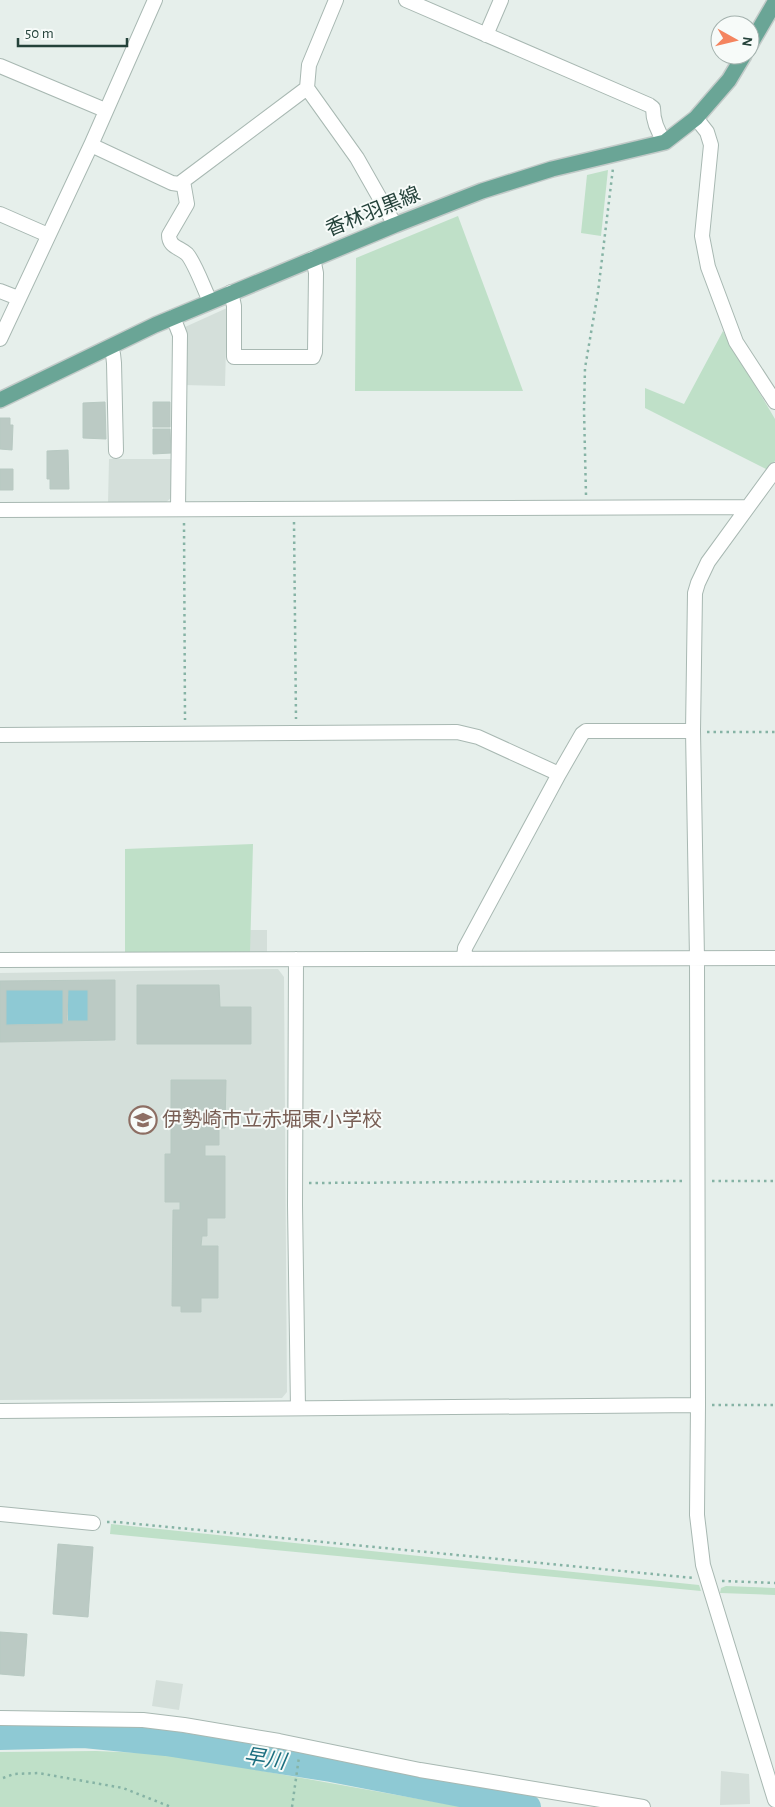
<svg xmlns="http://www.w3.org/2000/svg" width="775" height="1807" font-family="'Alegreya Sans','Noto Sans JP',sans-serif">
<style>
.built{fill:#d4dfda}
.green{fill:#bfe0c8}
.water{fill:#8ec9d4}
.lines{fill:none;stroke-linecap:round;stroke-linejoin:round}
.river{stroke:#8ec9d4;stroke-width:26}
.building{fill:#bbcac4;stroke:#b8c9c2;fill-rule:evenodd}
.minor-casing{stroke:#a8b8b2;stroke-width:16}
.major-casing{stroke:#c2cac8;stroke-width:18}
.path{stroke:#86b3a5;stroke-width:2.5;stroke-dasharray:2.5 4;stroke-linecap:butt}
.minor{stroke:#fff;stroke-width:14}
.major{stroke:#6aa596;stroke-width:15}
.labels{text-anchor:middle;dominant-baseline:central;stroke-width:4;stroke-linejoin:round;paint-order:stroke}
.street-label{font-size:20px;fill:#24423a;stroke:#f7fbf9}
.education-label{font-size:20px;fill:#785e54;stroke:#f7fbf9;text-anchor:start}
.water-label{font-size:21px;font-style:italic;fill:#1c6f80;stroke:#f7fbf9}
</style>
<rect width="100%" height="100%" fill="#e6efeb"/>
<!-- built -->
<path class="built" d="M 227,308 L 225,386 L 183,385 L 185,327 Z
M 109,459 L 172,459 L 172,497 L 165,503 L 108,503 Z
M 250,930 L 267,930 L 267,953 L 250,953 Z
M 278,969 L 284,977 L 287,1392 L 282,1398 L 0,1400 L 0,973 Z
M 156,1680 L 183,1684 L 179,1710 L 152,1706 Z
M 721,1771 L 749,1774 L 750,1804 L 720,1805 Z"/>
<!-- green -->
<path class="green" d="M 608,170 L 601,236 L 581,233 L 587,175 Z
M 458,216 L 523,391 L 355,391 L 356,258 Z
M 723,331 L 775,419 L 775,461 L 768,470 L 645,408 L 645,388 L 684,404 Z
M 253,844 L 250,953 L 125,954 L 125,849 Z
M 111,1524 L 699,1585 L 701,1591 L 110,1534 Z
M 726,1586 L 775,1588 L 775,1595 L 720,1593 L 721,1588 Z
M 96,1751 L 168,1754 L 464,1807 L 0,1807 L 0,1752 Z"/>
<!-- water -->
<path class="water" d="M 6,990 L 63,990 L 63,1024 L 6,1025 Z
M 68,990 L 88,990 L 88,1021 L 68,1021 Z"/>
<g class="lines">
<!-- river -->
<path class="river" d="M 0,1737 L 84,1735 L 166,1743 L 331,1769 L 528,1807"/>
</g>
<!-- building -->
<path class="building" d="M 105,402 L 106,439 L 83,438 L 83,403 Z
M 153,402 L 170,402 L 170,427 L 153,427 Z
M 0,418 L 10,418 L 10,425 L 13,425 L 12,450 L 0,449 Z
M 153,429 L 170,429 L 171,453 L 153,454 Z
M 68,450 L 69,489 L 50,489 L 50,479 L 47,479 L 47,451 Z
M 0,469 L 13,469 L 13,490 L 0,490 Z
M 115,980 L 115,1040 L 0,1042 L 0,981 ZM 6,990 L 63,990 L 63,1024 L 6,1025 ZM 68,990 L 88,990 L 88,1021 L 67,1021 Z
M 137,985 L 219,985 L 220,1007 L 251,1007 L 251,1044 L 137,1044 Z
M 171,1080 L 226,1080 L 225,1128 L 219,1128 L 219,1145 L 205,1145 L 205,1156 L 225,1156 L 225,1218 L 207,1218 L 207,1236 L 202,1236 L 201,1246 L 218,1246 L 218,1298 L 201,1298 L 201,1312 L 181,1312 L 181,1306 L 172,1306 L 173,1210 L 180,1210 L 180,1202 L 165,1202 L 165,1154 L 171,1154 Z
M 58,1544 L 93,1547 L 88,1617 L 53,1614 Z
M 0,1632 L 27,1634 L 24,1676 L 0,1674 Z"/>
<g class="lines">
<!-- minor casing -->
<g class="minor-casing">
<path id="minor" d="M 336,0 L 309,65 L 307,88 L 357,158 L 395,225
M 406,0 L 649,105 L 653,108 C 653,121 657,131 665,142
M 486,35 L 501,0
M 0,66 L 105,110
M 696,118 L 707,132 L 711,145 L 702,236 L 708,267 L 736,342 L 775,402
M 91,145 L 172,183 L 179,184 L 307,88
M 183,181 L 187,204 L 169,235 C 169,247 179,247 187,254 C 195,263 204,289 210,301
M 0,214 L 48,235
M 0,291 L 18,298
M 231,292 L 234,306 L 234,357 L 313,357 L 315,352 L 316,273 L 313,258
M 173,317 L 180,335 L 178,509
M 0,339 L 91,145 L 155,0
M 109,348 L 113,354 L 114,363 L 116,451
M 775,470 L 708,562 L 698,583 L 695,593 L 693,731 L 697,958 L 698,1405 L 697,1515 L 703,1565 L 775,1800
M 0,510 L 748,507
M 0,735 L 457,732 L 478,737 L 559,774
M 464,958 L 465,948 L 559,774 L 582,734 L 586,731 L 693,731
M 296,959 L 295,1205 L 298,1408
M 0,960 L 775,958
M 0,1411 L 698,1405
M 0,1514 L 93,1523
M 0,1718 L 143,1720 L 184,1725 L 279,1741 L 420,1770 L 643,1807"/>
</g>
<!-- major casing -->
<g class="major-casing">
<path id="major" d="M 750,45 L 775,2
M 0,400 L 155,325 L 395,225 L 482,191 L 552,169 L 665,142 L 696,118 L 729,80 L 744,55"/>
</g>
<!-- path -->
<path class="path" d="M 586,495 L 584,410 L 585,368 L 598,292 L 613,168
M 294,522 L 296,719
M 184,523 L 185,720
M 707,732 L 775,732
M 712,1181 L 775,1181
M 309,1183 L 684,1181
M 712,1405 L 775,1405
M 107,1522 L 117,1522 L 694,1578
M 722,1581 L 775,1583
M 3,1778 L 14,1774 L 38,1773 L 123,1788 L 171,1807
M 292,1807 L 299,1757"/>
<!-- minor -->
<use href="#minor" class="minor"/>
<!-- major -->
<use href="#major" class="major"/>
</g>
<!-- icons -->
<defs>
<g id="school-ring" transform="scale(1.4375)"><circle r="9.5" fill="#f7fbf9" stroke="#8d6e63" stroke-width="1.5"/><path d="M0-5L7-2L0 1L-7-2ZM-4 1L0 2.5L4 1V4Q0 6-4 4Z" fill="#8d6e63"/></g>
</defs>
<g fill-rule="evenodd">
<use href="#school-ring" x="143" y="1120"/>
</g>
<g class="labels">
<!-- street labels -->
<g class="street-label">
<text transform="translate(373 212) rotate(-22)">香林羽黒線</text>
</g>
<!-- education labels -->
<g class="education-label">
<text x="162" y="1120">伊勢崎市立赤堀東小学校</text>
</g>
<!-- water labels -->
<g class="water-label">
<text transform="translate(265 1759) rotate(9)">早川</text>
</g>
</g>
<!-- north arrow -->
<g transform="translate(735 40) rotate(98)"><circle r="24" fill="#f7fbf9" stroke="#a3b1ad"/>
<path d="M0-4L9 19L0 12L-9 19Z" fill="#f4845f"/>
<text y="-8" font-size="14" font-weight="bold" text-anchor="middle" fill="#24423a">N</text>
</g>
<!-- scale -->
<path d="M18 38v8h109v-8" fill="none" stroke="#24423a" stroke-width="2.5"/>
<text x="25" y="38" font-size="15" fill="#24423a" stroke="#f7fbf9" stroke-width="4" paint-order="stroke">50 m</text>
</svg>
